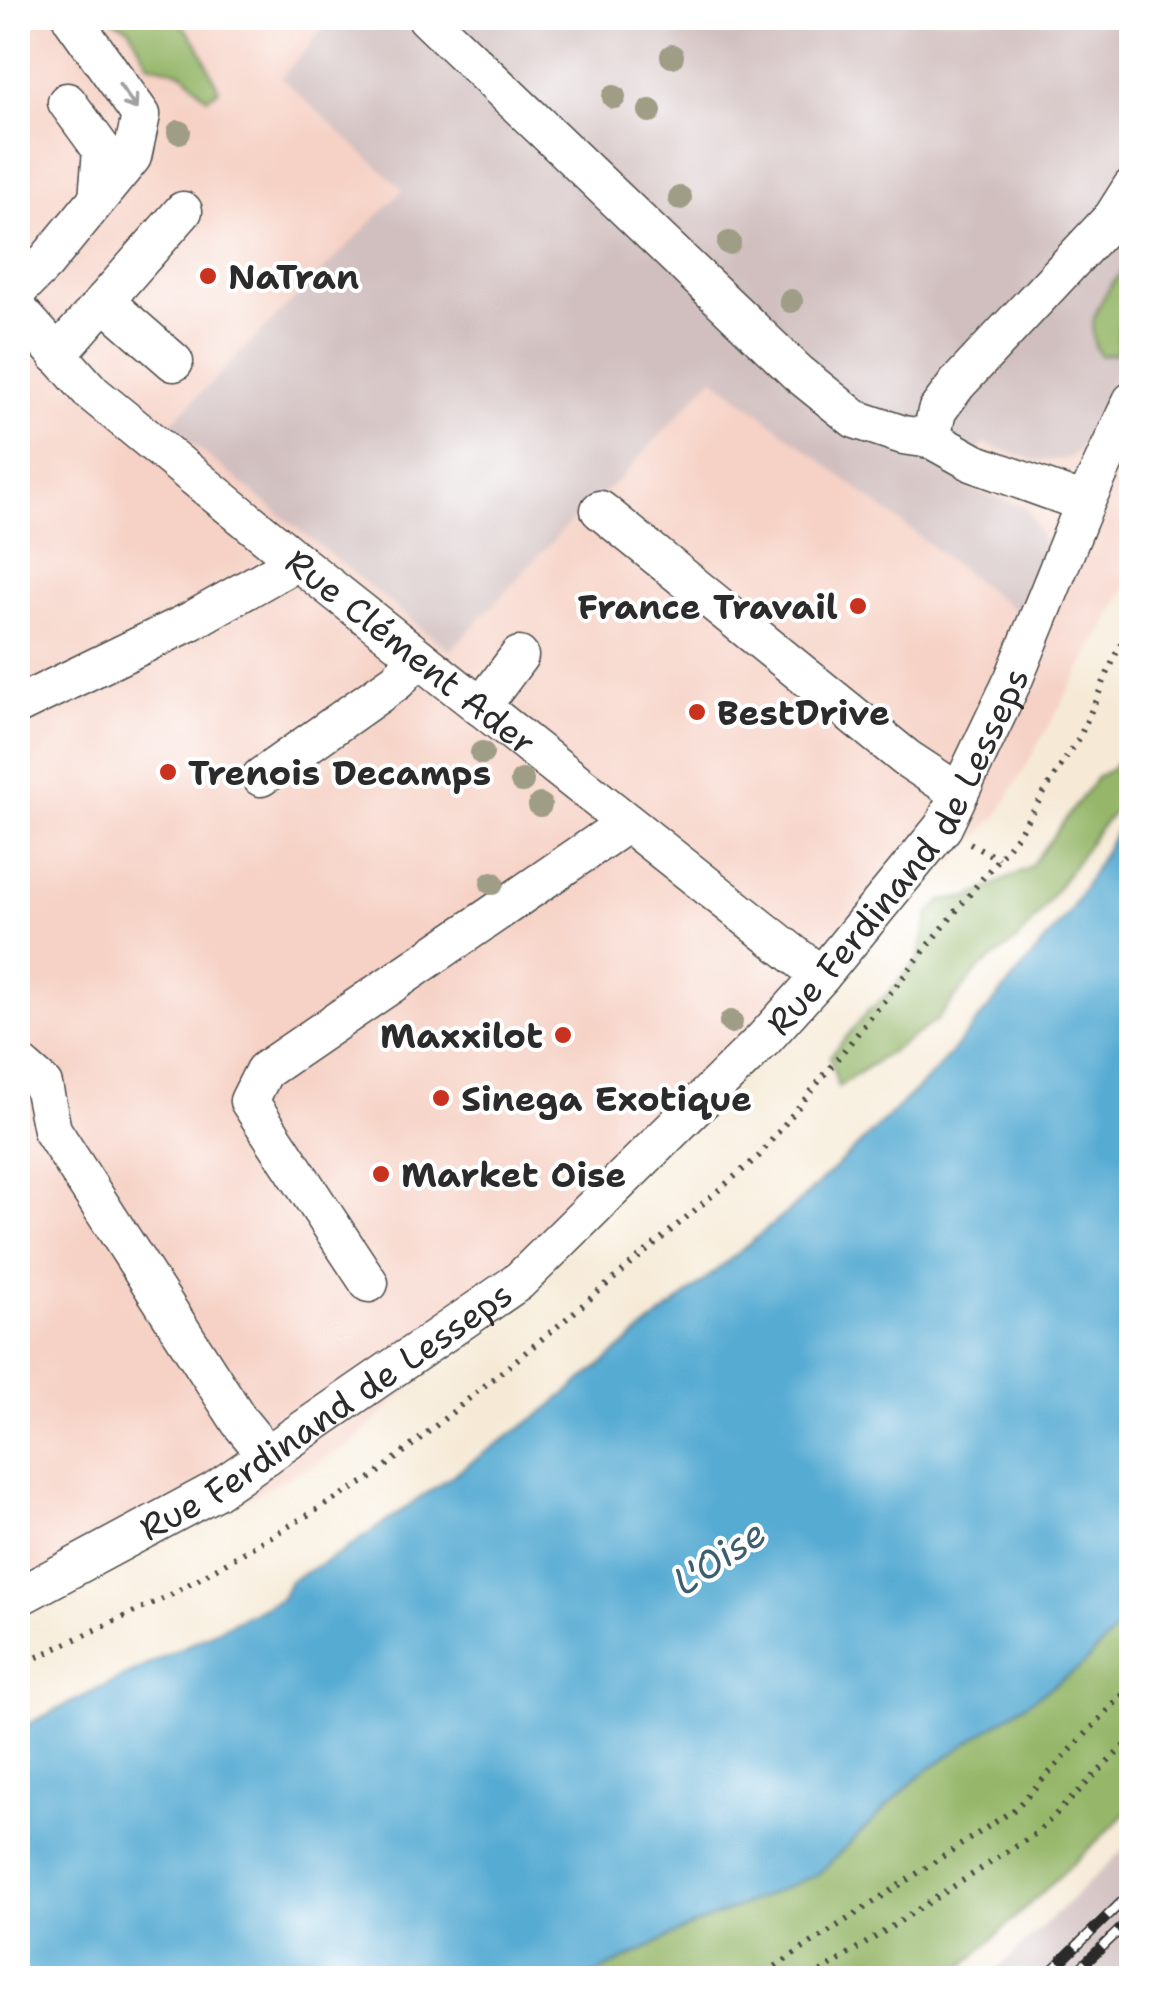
<svg xmlns="http://www.w3.org/2000/svg" width="1149" height="1996" font-family="'Shantell Sans',sans-serif">
<style>
.built{fill:#f6d1c5}
.industrial{fill:#d1bfbf}
.forest{fill:#96b76a;stroke:#60714a;stroke-width:2.5}
.water{fill:#57abd3;stroke:#416b7f;stroke-width:2.5}
.lines{fill:none;stroke-linecap:round;stroke-linejoin:round}
.minor-casing{stroke:#494845;stroke-width:41}
.path{stroke:#494845;stroke-width:6;stroke-dasharray:2.5 8;stroke-linecap:butt}
.minor{stroke:#fff;stroke-width:38}
.rail-casing{stroke:#2b2b2b;stroke-width:11}
.rail{stroke:#fff;stroke-width:8;stroke-dasharray:22;stroke-linecap:butt}
.tree{fill:#9f9d85}
.oneway{stroke:#a0a0a0}
.poi-dot{fill:#c8321e;stroke:#fff;stroke-width:4}
.labels{text-anchor:middle;dominant-baseline:central;stroke-width:8;stroke-linejoin:round;paint-order:stroke}
.poi-label{font-size:35px;font-weight:bold;fill:#2b2b2b;stroke:#fff;text-anchor:start}
.street-label{font-size:35px;fill:#2b2b2b;stroke:#fff}
.water-label{font-size:38px;font-style:italic;fill:#3d5e6e;stroke:#fff}
</style>
<rect width="100%" height="100%" fill="#fff"/>
<filter id="ink" filterUnits="userSpaceOnUse"><feTurbulence type="fractalNoise" baseFrequency=".01" numOctaves="2"/><feDisplacementMap in="SourceGraphic" scale="20" xChannelSelector="R" yChannelSelector="G"/><feConvolveMatrix kernelMatrix="1 2 1 2 8 2 1 2 1" color-interpolation-filters="sRGB"/></filter>
<filter id="wash" filterUnits="userSpaceOnUse"><feTurbulence type="fractalNoise" baseFrequency=".0048" numOctaves="4" result="noise"/><feDisplacementMap in="SourceGraphic" scale="40" xChannelSelector="R" yChannelSelector="G"/><feGaussianBlur stdDeviation="2.25" result="paint"/><feColorMatrix in="noise" values="0 0 0 0 0 0 0 0 0 0 0 0 0 0 0 0 0 1.4 0 .05"/><feComposite in="paint" operator="in"/></filter>
<g filter="url(#wash)">
<rect width="100%" height="100%" fill="#f6ead6"/>
<!-- built -->
<path class="built" d="M 18,18 L 1131,18 L 1131,580 L 997,817 L 349,1446 L 18,1615 Z"/>
<!-- industrial -->
<path class="industrial" d="M 333,18 L 1131,18 L 1131,340 L 1085,443 L 1068,459 L 1036,461 L 983,443 L 964,488 L 1026,507 L 1046,545 L 1019,614 L 713,377 L 621,478 L 577,515 L 450,651 L 169,425 L 403,190 L 281,78 Z
M 1131,1842 L 1131,1961 L 1114,1978 L 988,1978 Z"/>
<!-- forest -->
<path class="forest" d="M 110,18 L 177,18 L 199,46 L 219,90 L 207,98 L 184,73 L 148,63 L 130,29 Z
M 1127,265 L 1131,265 L 1131,293 C 1116,311 1121,332 1117,353 L 1101,356 C 1078,325 1107,290 1127,265 Z
M 1131,742 L 1131,793 L 1098,830 L 1038,916 L 1015,942 L 979,969 L 936,1021 L 838,1087 L 830,1056 L 869,1010 L 881,1000 L 918,960 L 929,915 L 942,901 L 970,897 L 1030,867 L 1097,777 L 1112,769 Z
M 1131,1614 L 1131,1809 L 951,1978 L 588,1978 L 685,1929 L 818,1874 L 919,1776 L 1082,1666 Z"/>
<!-- water -->
<path class="water" d="M 1131,806 L 1131,1614 L 1082,1666 L 919,1776 L 818,1874 L 685,1929 L 588,1978 L 18,1978 L 18,1729 L 282,1598 L 290,1581 L 341,1553 L 545,1411 L 794,1207 L 933,1074 L 1069,913 Z"/>
</g>
<g filter="url(#ink)">
<g class="lines">
<!-- minor casing -->
<g class="minor-casing">
<g id="minor">
<path d="M 427,18 L 798,373 L 855,419 L 903,435 L 931,439"/>
<path d="M 67,102 L 102,150 L 98,198"/>
<path d="M 18,290 L 45,263 L 132,157 L 141,115 L 72,18"/>
<path d="M 104,301 L 174,362"/>
<path id="s1" d="M 18,310 L 92,393 L 297,561 L 821,976"/>
<path d="M 57,355 L 183,211"/>
<path d="M 1085,503 L 974,463 L 931,439 L 937,411 L 957,384 L 1113,217 L 1132,187"/>
<path d="M 600,510 L 906,758 L 959,793"/>
<path d="M 18,705 L 191,621 L 297,561"/>
<path d="M 481,707 L 519,656"/>
<path d="M 261,777 L 397,681 L 418,657"/>
<path d="M 18,1063 L 43,1085 L 52,1130 L 240,1422 L 267,1455"/>
<path d="M 369,1283 L 249,1101 L 264,1071 L 627,823"/>
<path id="s2" d="M 18,1597 L 215,1491 L 518,1282 L 764,1039 L 821,976 L 943,827 L 1014,678 L 1085,503 L 1132,401"/>
</g>
</g>
<!-- path -->
<path class="path" d="M 970,843 L 998,859
M 18,1666 L 169,1596 L 373,1477 L 559,1325 L 759,1156 L 1019,833 L 1081,734 L 1123,638 L 1132,607
M 758,1978 L 1015,1809 L 1132,1685
M 812,1978 L 1038,1832 L 1132,1738"/>
<!-- minor -->
<use href="#minor" class="minor"/>
<!-- rail casing -->
<g class="rail-casing">
<path id="rail" d="M 1044,1978 L 1132,1892
M 1070,1978 L 1132,1918"/>
</g>
<!-- rail -->
<use href="#rail" class="rail"/>
</g>
<!-- trees -->
<g class="tree">
<circle cx="672" cy="56" r="12"/>
<circle cx="614" cy="97" r="12"/>
<circle cx="650" cy="111" r="12"/>
<circle cx="179" cy="132" r="12"/>
<circle cx="680" cy="198" r="12"/>
<circle cx="729" cy="243" r="12"/>
<circle cx="791" cy="301" r="12"/>
<circle cx="482" cy="753" r="12"/>
<circle cx="522" cy="781" r="12"/>
<circle cx="540" cy="805" r="12"/>
<circle cx="492" cy="883" r="12"/>
<circle cx="731" cy="1022" r="12"/>
</g>
<!-- one-way arrows -->
<defs><path id="oneway-shaft" d="M-6 0H5M1.5-3L5.5 0L1.5 3" fill="none" stroke-width="1.6" stroke-linecap="round" stroke-linejoin="round" transform="scale(2.5)"/></defs>
<use class="oneway" href="#oneway-shaft" transform="translate(128 97) rotate(55)"/>
</g>
<!-- markers -->
<g class="poi-dot">
<circle cx="208" cy="276" r="10"/>
<circle cx="858" cy="606" r="10"/>
<circle cx="697" cy="712" r="10"/>
<circle cx="168" cy="772" r="10"/>
<circle cx="563" cy="1035" r="10"/>
<circle cx="441" cy="1098" r="10"/>
<circle cx="381" cy="1174" r="10"/>
</g>
<g class="labels">
<!-- poi labels -->
<g class="poi-label">
<text x="228" y="276">NaTran</text>
<text x="838" y="606" text-anchor="end">France Travail</text>
<text x="717" y="712">BestDrive</text>
<text x="188" y="772">Trenois Decamps</text>
<text x="543" y="1035" text-anchor="end">Maxxilot</text>
<text x="461" y="1098">Sinega Exotique</text>
<text x="401" y="1174">Market Oise</text>
</g>
<!-- street labels -->
<g class="street-label">
<text stroke="none"><textPath href="#s1" startOffset="522">Rue Clément Ader</textPath></text>
<text stroke="none"><textPath href="#s2" startOffset="1170">Rue Ferdinand de Lesseps</textPath></text>
<text stroke="none"><textPath href="#s2" startOffset="360">Rue Ferdinand de Lesseps</textPath></text>
</g>
<!-- water labels -->
<g class="water-label">
<text transform="translate(719 1557) rotate(-34)">L'Oise</text>
</g>
</g>
<!-- margin -->
<rect width="1149" height="1996" fill="none" stroke="#fff" stroke-width="60"/>
</svg>
